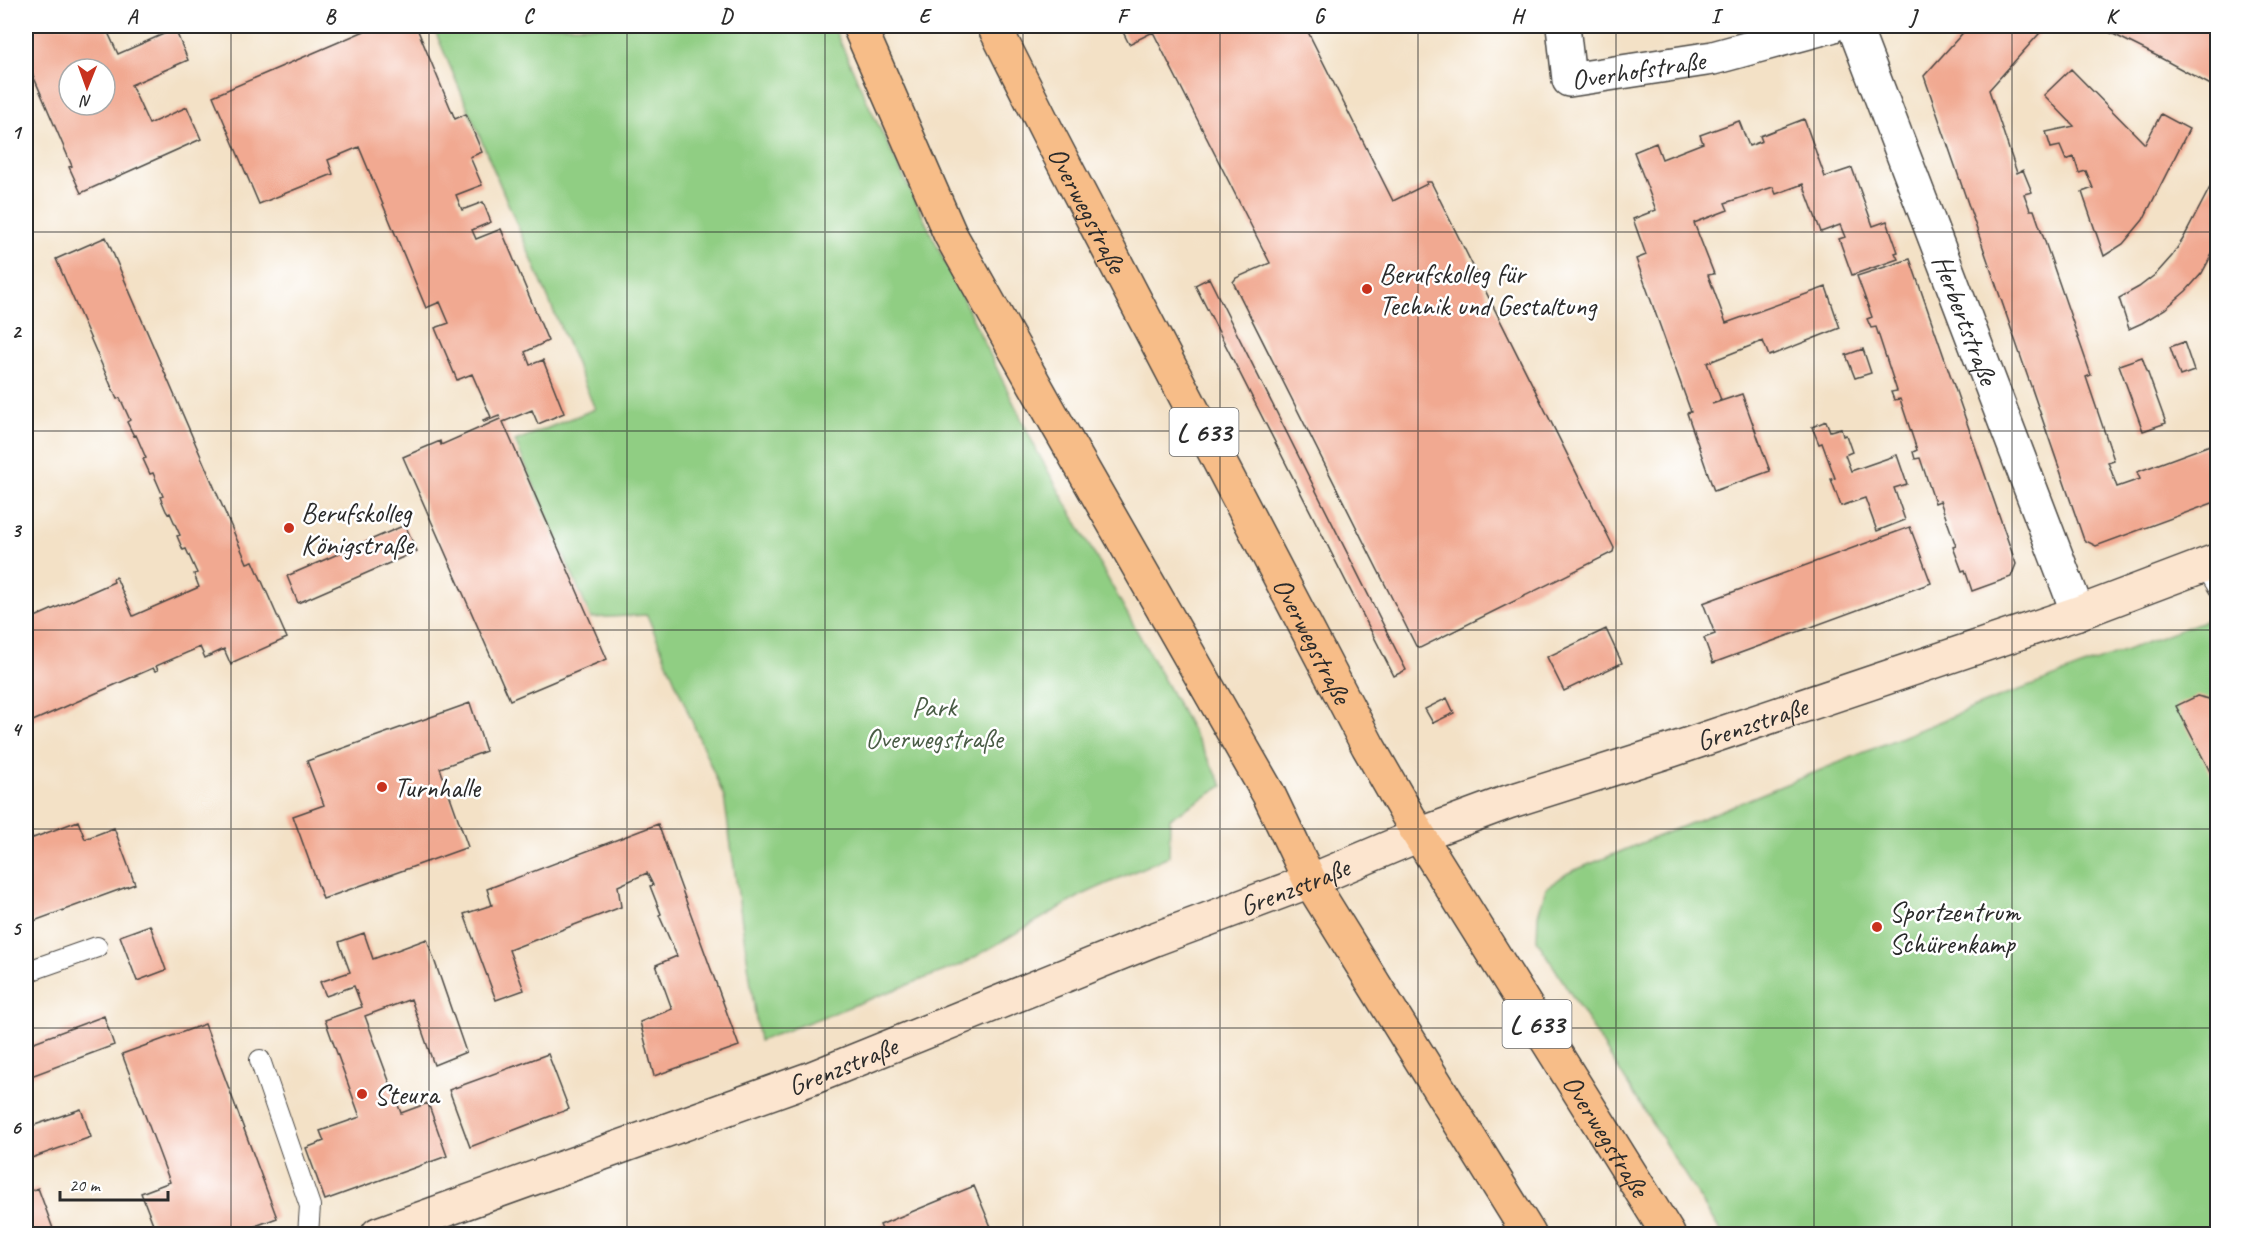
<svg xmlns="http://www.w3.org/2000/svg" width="2243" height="1260" font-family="Caveat,sans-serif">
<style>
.green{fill:#90ce83;stroke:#5e7c57;stroke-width:1.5}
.building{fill:#f1a991;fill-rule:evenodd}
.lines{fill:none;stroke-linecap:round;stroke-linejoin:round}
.lane-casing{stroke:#494642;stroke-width:22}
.street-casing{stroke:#494642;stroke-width:36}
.secondary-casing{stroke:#494642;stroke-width:36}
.primary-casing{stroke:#494642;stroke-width:36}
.lane{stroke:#fff;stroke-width:20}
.street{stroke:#fff;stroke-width:33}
.secondary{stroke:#fce5cf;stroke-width:33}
.primary{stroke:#f7bd88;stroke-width:33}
.grid{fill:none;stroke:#2b2b2b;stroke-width:1.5;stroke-opacity:0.55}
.poi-dot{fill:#c8321e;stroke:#fff;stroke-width:2}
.labels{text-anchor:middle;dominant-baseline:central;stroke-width:5;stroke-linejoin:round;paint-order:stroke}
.shield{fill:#fff;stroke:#6b6b6b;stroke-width:1.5}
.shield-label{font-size:27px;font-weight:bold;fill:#2b2b2b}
.street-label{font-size:28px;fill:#2b2b2b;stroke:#fff}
.poi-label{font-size:28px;fill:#2b2b2b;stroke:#fff;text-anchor:start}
.park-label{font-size:28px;fill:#495c45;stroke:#fff}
.neatline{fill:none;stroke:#2b2b2b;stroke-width:2}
.grid-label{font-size:20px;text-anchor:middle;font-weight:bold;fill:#2b2b2b}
</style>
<rect width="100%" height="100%" fill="#fff"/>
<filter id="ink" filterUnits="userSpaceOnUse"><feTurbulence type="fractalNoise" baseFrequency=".0167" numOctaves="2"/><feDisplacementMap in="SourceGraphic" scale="12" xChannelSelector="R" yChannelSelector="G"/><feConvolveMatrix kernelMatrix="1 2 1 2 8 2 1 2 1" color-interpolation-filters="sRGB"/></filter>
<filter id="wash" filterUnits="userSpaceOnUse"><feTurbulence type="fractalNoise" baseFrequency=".008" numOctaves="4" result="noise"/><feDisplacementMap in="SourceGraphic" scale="24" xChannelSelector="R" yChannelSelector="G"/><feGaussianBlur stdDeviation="1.35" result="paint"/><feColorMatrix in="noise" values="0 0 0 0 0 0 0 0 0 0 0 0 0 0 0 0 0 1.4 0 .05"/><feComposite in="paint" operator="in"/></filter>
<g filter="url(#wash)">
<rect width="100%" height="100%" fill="#f3e1c6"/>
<!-- green -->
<path class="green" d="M 433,26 L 833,26 L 871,110 L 1037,451 L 1223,786 L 1170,818 L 1169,856 L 1082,895 L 963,964 L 759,1041 L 724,797 L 647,615 L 591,618 L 515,441 L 595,409 Z
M 2217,616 L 2217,1234 L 1722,1234 L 1537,940 L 1538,915 L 1546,888 L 1568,873 L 1985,703 Z"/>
<g id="blocks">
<!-- building -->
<path class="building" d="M 26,26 L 105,26 L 118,54 L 175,29 L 188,60 L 131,85 L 149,124 L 187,107 L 201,139 L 81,193 L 69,167 L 72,166 L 26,59 ZM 69,69 L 105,69 L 105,105 L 69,105 Z
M 376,26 L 416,26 L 455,119 L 466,114 L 482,152 L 470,157 L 482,185 L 456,195 L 462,210 L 483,202 L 491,222 L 472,230 L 476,239 L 501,229 L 548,341 L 525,352 L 530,365 L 543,360 L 564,413 L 538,424 L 532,410 L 503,422 L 607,659 L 510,700 L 403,457 L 440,441 L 441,445 L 500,419 L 499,416 L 484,422 L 483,420 L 491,417 L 472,374 L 457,380 L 435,328 L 449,323 L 440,302 L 426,308 L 359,147 L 328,160 L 333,174 L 259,204 L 213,96 Z
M 1120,26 L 1305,26 L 1393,201 L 1427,184 L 1426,182 L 1431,182 L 1614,548 L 1613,552 L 1420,648 L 1416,646 L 1233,282 L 1236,278 L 1270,263 L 1269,261 L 1153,32 L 1129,44 Z
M 1592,26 L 1611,26 L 1611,27 L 1593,29 Z
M 1969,26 L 2046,26 L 1989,90 L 2017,173 L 2023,170 L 2032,192 L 2024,194 L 2030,210 L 2034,210 L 2091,375 L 2086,377 L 2114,460 L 2108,462 L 2117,487 L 2140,479 L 2137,472 L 2218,442 L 2218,501 L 2096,546 L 2084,540 L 1924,76 Z
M 2097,26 L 2218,26 L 2218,89 L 2157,56 Z
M 2071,69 L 2145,144 L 2161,114 L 2189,129 L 2143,220 L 2123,244 L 2104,256 L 2082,192 L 2093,188 L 2086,171 L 2079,173 L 2074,157 L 2066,160 L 2060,146 L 2051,148 L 2046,132 L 2074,126 L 2044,95 Z
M 1804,119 L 1825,177 L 1852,168 L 1873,226 L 1887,221 L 1898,252 L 1895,253 L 1898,259 L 1852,275 L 1839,239 L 1845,237 L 1840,225 L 1821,232 L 1803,184 L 1776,194 L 1773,187 L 1725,203 L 1728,210 L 1694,223 L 1714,274 L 1708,275 L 1726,323 L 1826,287 L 1840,328 L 1769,356 L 1763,341 L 1707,363 L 1721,400 L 1712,404 L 1742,394 L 1770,471 L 1714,491 L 1687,413 L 1691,412 L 1636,259 L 1646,255 L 1633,219 L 1656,210 L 1634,152 L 1656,143 L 1662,159 L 1703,143 L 1700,135 L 1739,121 L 1749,146 L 1762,141 L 1760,136 Z
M 2218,172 L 2218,243 L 2202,273 L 2186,291 L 2165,309 L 2142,323 L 2129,329 L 2119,298 L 2139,287 L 2156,274 L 2172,256 L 2183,239 Z
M 106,237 L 247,563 L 253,561 L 287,638 L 233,662 L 231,665 L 224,649 L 205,658 L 200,647 L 156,666 L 158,670 L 155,671 L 153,668 L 26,724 L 26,621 L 114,582 L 113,579 L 116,577 L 133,616 L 199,587 L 194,574 L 197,573 L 186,549 L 183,550 L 177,536 L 180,535 L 170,513 L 168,514 L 166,511 L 160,497 L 163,496 L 153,473 L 150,474 L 143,459 L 146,458 L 136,435 L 134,436 L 127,422 L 130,420 L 120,398 L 117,399 L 115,395 L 56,259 Z
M 1910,259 L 2016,564 L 2011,577 L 1972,591 L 1965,570 L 1962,571 L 1953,547 L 1956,546 L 1940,501 L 1935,503 L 1920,458 L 1915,459 L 1913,452 L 1917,450 L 1900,399 L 1894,400 L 1891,392 L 1897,391 L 1876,327 L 1871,328 L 1867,319 L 1872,317 L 1857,276 Z
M 1209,278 L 1406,670 L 1394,676 L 1195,285 Z
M 2184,342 L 2194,371 L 2180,376 L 2170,347 Z
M 1863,349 L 1871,373 L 1855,378 L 1846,355 Z
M 2142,357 L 2166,423 L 2143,431 L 2119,365 Z
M 1826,421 L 1830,431 L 1841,428 L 1843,436 L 1846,435 L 1852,452 L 1845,455 L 1851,471 L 1897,455 L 1907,484 L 1894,488 L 1905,520 L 1877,531 L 1865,498 L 1841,506 L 1831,479 L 1835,478 L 1822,443 L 1819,444 L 1812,427 Z
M 405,525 L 417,551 L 298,603 L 287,576 Z
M 1910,527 L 1931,583 L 1713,663 L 1704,638 L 1715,634 L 1703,603 Z
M 1606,629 L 1622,663 L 1564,691 L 1547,657 Z
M 2197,696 L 2209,699 L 2218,715 L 2218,787 L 2176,706 Z
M 1447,698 L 1454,713 L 1433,723 L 1425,709 Z
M 470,703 L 486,751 L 440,768 L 468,847 L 323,899 L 293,816 L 324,805 L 307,761 Z
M 78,821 L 85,839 L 114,828 L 135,884 L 26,924 L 26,841 L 31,838 L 31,835 L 33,838 Z
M 658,824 L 739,1046 L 654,1076 L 640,1022 L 672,1009 L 656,965 L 677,956 L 659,915 L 661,914 L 650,886 L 653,885 L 647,873 L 618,886 L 621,907 L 509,950 L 524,990 L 496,1000 L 464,914 L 492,905 L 487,889 Z
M 150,925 L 166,970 L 137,981 L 120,936 Z
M 364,933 L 373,959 L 427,939 L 466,1052 L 434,1065 L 411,999 L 365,1016 L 401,1113 L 428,1103 L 447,1156 L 325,1200 L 306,1148 L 324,1141 L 320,1131 L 360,1117 L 325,1020 L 362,1007 L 354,986 L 326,996 L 320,982 L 350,972 L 339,942 Z
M 104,1016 L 114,1045 L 26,1078 L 26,1045 Z
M 205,1024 L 277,1218 L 234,1234 L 157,1234 L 141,1193 L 170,1182 L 122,1054 Z
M 548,1054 L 569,1109 L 470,1147 L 449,1090 Z
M 81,1109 L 91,1137 L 26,1160 L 26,1128 Z
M 974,1186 L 994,1234 L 884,1234 L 880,1225 Z
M 38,1188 L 55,1234 L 26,1234 L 26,1193 Z"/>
</g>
</g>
<g filter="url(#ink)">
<use href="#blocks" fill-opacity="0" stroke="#494642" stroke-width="1.5"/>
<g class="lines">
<!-- lane casing -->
<g class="lane-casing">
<path id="lane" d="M 2205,565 L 2218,587
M 26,972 L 97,947
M 260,1060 L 310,1206 L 308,1234"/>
</g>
<!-- street casing -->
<g class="street-casing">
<g id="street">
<path id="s1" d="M 1563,26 L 1569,80 L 1713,58 L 1831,26"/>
<path id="s2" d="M 1854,26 L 2078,613"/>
</g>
</g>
<!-- secondary casing -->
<g class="secondary-casing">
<g id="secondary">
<path id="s3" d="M 378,1234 L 812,1078 L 1155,939 L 1310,881 L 1419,835 L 1508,802 L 1672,750 L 2078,613 L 2218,560"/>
</g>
</g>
<!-- primary casing -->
<g class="primary-casing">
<g id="primary">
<path d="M 859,26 L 950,234 L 1053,417 L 1268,793 L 1310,881 L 1529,1234"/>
<path id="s4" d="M 994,26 L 1051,139 L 1368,746 L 1419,835 L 1668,1234"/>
</g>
</g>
<!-- lane -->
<use href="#lane" class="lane"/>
<!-- street -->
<use href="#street" class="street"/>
<!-- secondary -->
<use href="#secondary" class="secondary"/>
<!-- primary -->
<use href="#primary" class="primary"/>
</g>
</g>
<!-- grid -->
<path class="grid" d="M 231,26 L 231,1234M 429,26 L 429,1234M 627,26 L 627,1234M 825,26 L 825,1234M 1023,26 L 1023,1234M 1220,26 L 1220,1234M 1418,26 L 1418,1234M 1616,26 L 1616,1234M 1814,26 L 1814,1234M 2012,26 L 2012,1234M 26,232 L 2218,232M 26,431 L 2218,431M 26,630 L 2218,630M 26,829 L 2218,829M 26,1028 L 2218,1028"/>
<!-- markers -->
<g class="poi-dot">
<circle cx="1367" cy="289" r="6"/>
<circle cx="289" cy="528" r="6"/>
<circle cx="382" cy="787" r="6"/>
<circle cx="1877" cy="927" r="6"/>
<circle cx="362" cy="1094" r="6"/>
</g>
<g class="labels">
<!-- shield labels -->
<g class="shield">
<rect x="1169.5" y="408" width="69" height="48" rx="4.5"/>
<rect x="1502.5" y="1000" width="69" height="48" rx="4.5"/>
</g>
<g class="shield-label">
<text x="1204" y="432">L 633</text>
<text x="1537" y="1024">L 633</text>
</g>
<!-- street labels -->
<g class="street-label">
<text stroke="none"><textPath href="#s1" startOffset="124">Overhofstraße</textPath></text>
<text stroke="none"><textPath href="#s4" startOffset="206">Overwegstraße</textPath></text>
<text stroke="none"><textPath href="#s2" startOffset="314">Herbertstraße</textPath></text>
<text stroke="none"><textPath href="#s4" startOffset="692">Overwegstraße</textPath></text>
<text stroke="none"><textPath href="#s3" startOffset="1466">Grenzstraße</textPath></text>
<text stroke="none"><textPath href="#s3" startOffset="980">Grenzstraße</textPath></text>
<text stroke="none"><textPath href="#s3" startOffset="494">Grenzstraße</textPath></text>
<text stroke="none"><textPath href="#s4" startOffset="1268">Overwegstraße</textPath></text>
</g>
<!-- poi labels -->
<g class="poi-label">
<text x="1379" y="273">Berufskolleg für<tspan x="1379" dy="32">Technik und Gestaltung</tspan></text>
<text x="301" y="512">Berufskolleg<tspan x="301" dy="32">Königstraße</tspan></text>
<text x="394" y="787">Turnhalle</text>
<text x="1889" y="911">Sportzentrum<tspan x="1889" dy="32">Schürenkamp</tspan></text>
<text x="374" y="1094">Steura</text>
</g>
<!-- park labels -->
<g class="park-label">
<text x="934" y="706">Park<tspan x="934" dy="32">Overwegstraße</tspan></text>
</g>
</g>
<!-- margin -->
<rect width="2243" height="1260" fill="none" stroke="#fff" stroke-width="66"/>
<!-- north arrow -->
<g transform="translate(87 87) rotate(181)"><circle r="28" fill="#ffffff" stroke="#aaaaaa" stroke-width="1.5"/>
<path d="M0-4.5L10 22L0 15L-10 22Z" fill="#c8321e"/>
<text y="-9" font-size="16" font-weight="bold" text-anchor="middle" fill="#2b2b2b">N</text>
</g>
<!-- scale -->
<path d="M60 1191v9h108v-9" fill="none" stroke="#2b2b2b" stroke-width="3"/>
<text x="69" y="1191" font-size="18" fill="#2b2b2b" stroke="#ffffff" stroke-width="4.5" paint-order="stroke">20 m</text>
<rect x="33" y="33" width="2177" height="1194" class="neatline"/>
<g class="grid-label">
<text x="132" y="23">A</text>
<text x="330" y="23">B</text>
<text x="528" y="23">C</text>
<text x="726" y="23">D</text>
<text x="924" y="23">E</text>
<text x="1122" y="23">F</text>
<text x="1319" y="23">G</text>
<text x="1517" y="23">H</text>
<text x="1715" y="23">I</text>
<text x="1913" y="23">J</text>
<text x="2111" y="23">K</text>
<text x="16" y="139">1</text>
<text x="16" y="338">2</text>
<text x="16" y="537">3</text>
<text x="16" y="736">4</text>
<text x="16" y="935">5</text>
<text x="16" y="1134">6</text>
</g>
</svg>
